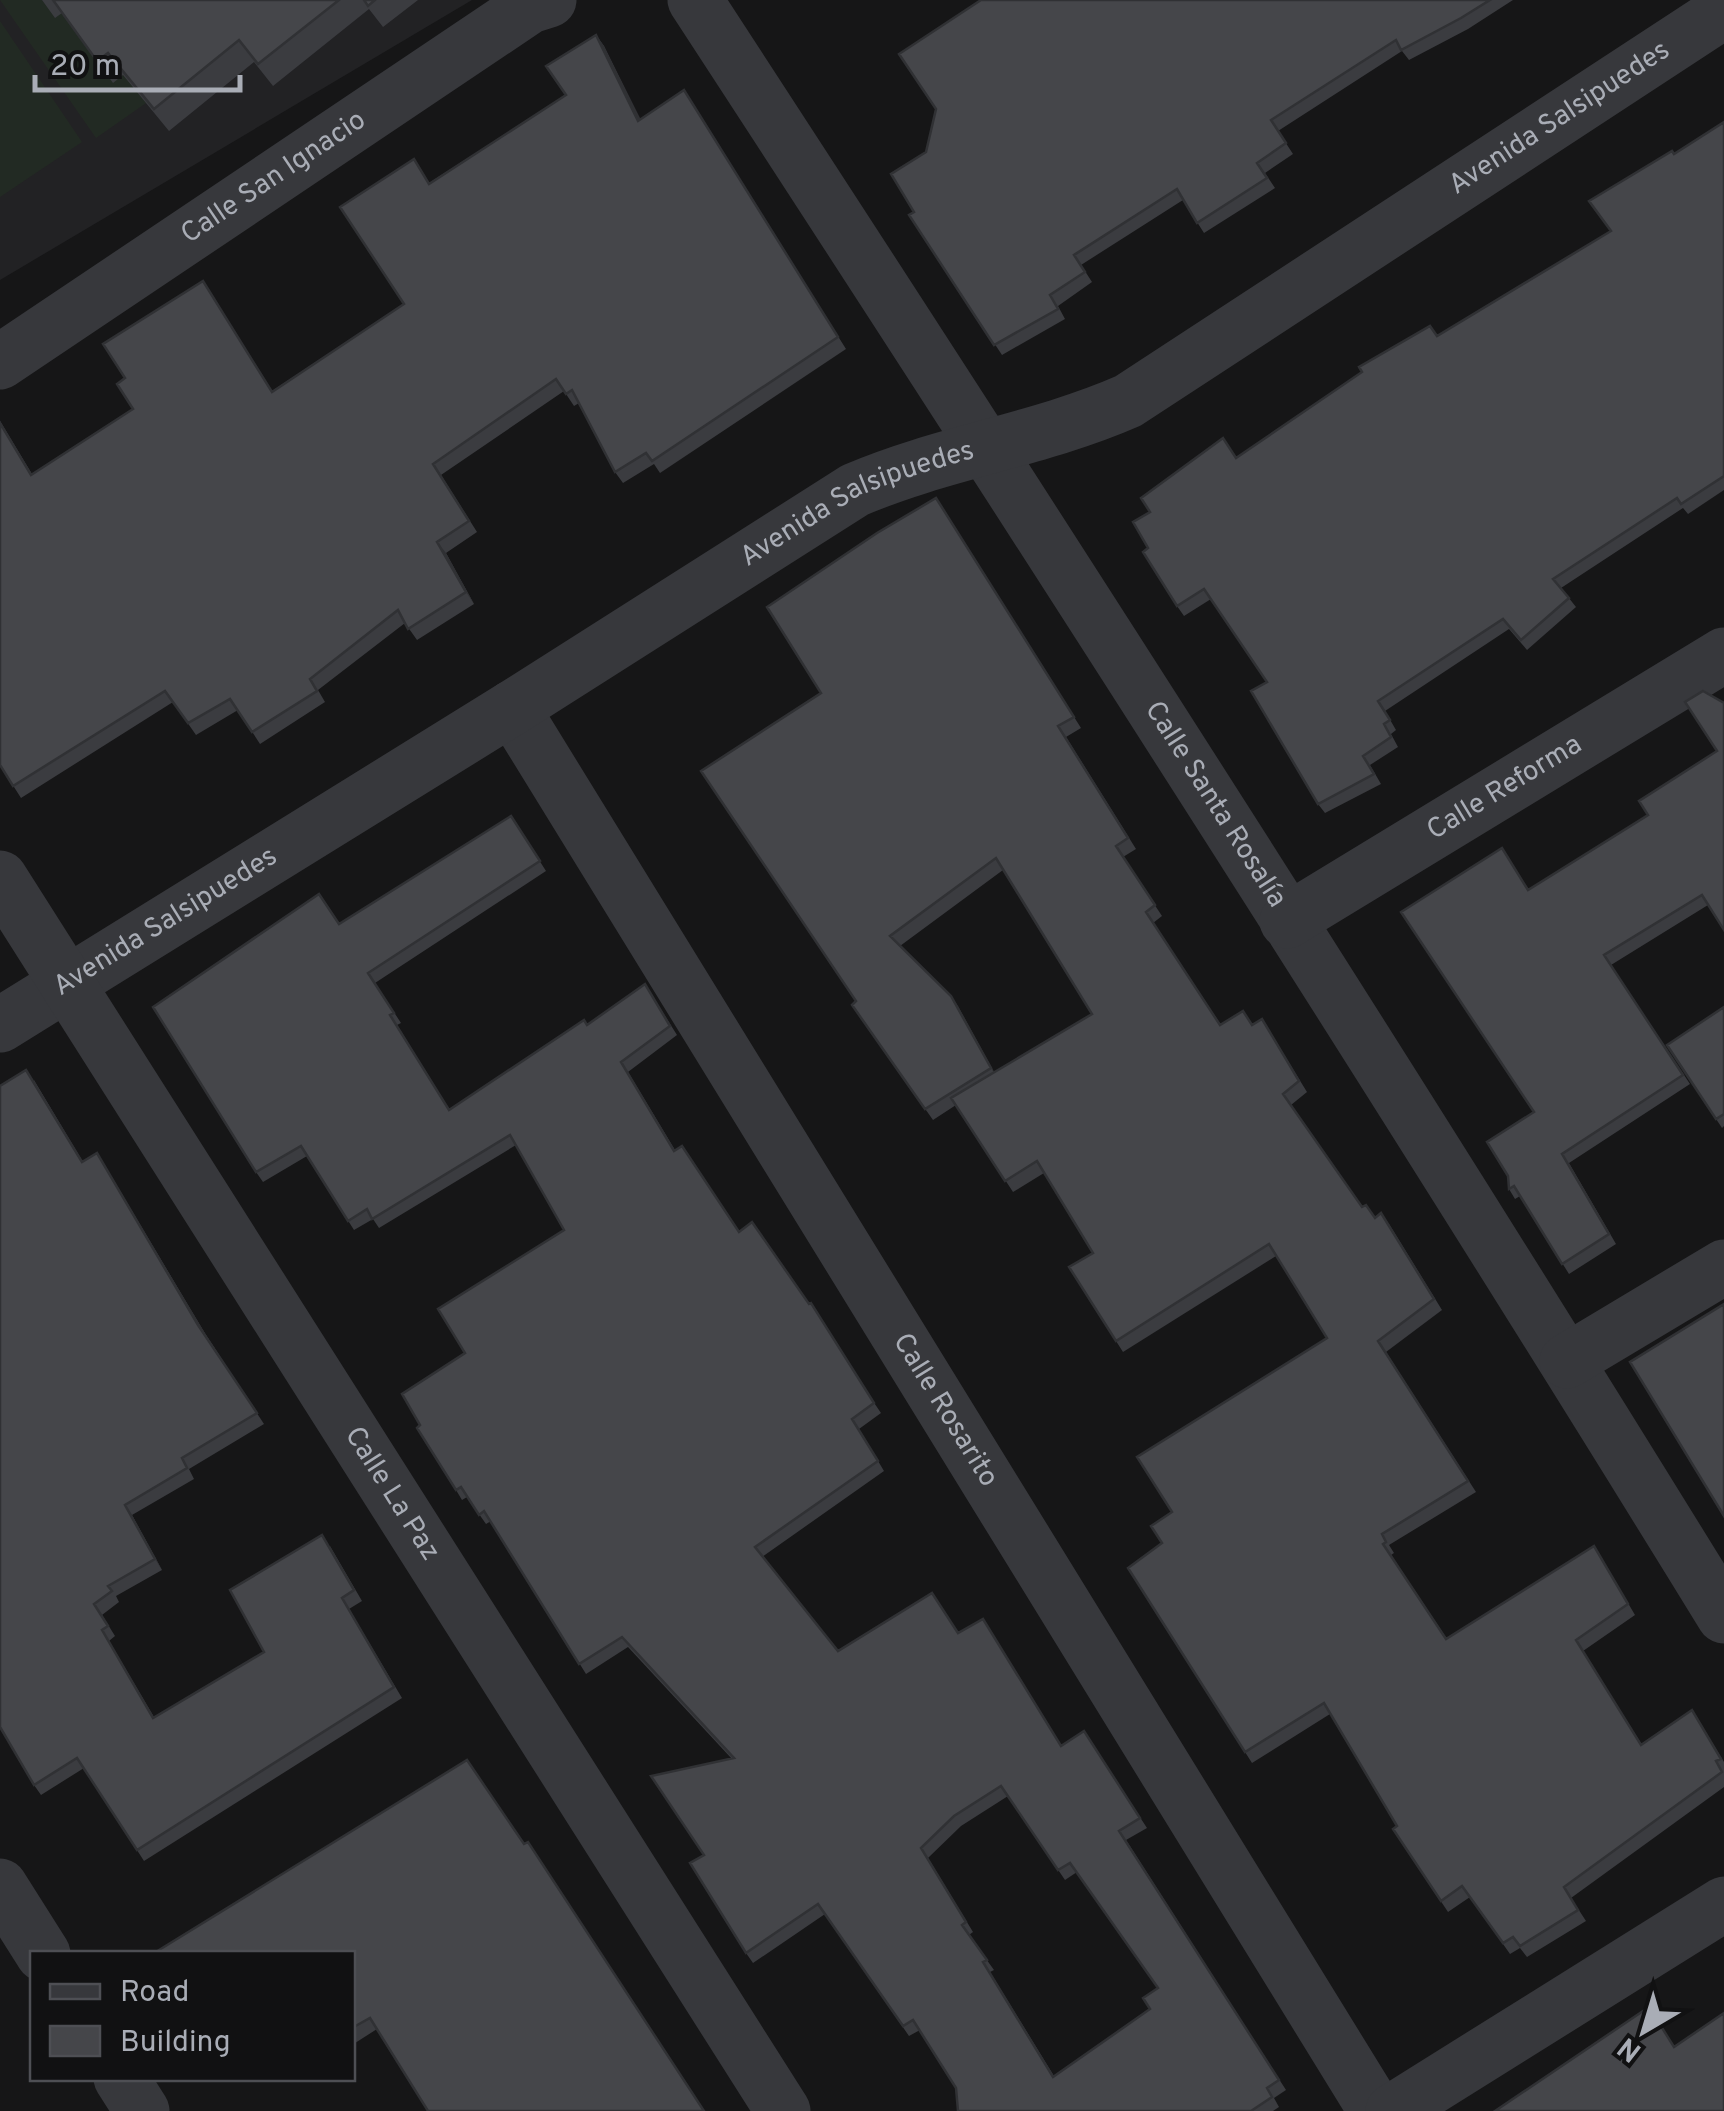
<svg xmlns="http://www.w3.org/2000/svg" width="1724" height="2111" font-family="Overpass,sans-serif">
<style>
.built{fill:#222224}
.garden{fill:#222a23}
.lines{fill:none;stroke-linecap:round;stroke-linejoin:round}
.minor{stroke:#37383c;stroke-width:55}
.tertiary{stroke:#37383c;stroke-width:55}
.wall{fill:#3b3c40;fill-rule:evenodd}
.shaded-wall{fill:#303134}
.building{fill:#45464a;stroke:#303134;stroke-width:2.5;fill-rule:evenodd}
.labels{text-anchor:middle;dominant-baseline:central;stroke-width:9;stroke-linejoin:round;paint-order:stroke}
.street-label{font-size:28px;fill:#a9adb6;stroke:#111112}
</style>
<rect width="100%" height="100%" fill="#161617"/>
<!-- built -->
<path class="built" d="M 0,0 L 472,0 L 0,280 Z"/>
<!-- garden -->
<path class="garden" d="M 0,0 L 42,0 L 55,17 L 62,13 L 113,82 L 124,74 L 146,103 L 96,138 Z
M 0,21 L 82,142 L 0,197 Z"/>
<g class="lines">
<!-- minor -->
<g class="minor">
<path id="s1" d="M 695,0 C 1044,535 1389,1072 1724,1616"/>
<path id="s2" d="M 0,362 L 530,6 L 549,0"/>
<path id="s3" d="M 512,708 L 1376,2111"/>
<path id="s4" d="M 1287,921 L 1724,655"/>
<path id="s5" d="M 0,1025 L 512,708 L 855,490 C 944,452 1039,440 1128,401 L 1724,11"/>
<path d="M 1567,1361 L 1724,1267"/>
<path d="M 0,1886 L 43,1954"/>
<path d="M 121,2078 L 142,2111"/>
</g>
<!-- tertiary -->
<g class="tertiary">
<path id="s6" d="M 0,878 L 783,2111"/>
<path d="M 1393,2111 L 1724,1904"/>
</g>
</g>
<!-- wall -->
<path class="wall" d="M 42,0 L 418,0 L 383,27 L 369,9 L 273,86 L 254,62 L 169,131 L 123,75 L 113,83 L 62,13 L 55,18 Z
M 981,0 L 1513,0 L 1468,29 L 1409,60 L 1402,51 L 1278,131 L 1293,154 L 1265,173 L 1275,188 L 1204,233 L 1183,200 L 1081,265 L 1092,282 L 1058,306 L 1065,319 L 1002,355 L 909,215 L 914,212 L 926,152 Z
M 596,35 L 604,46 L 640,120 L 684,90 L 846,349 L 660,473 L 654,464 L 623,483 L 615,472 L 579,403 L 574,406 L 564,391 L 441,475 L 477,532 L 446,553 L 474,604 L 417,640 L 405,623 L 318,690 L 325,702 L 260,744 L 238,710 L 196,735 L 173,702 L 21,798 L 0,765 L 0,421 L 32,474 L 272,391 L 404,304 L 422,171 L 429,183 L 566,95 Z
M 1724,122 L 1724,490 L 1688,514 L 1683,508 L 1561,588 L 1576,607 L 1527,650 L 1509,629 L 1385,711 L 1396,730 L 1391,734 L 1398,747 L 1370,765 L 1381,784 L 1325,813 L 1318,804 L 1267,682 L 1211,599 L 1184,616 L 1177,606 L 1148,548 L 1150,512 L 1236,458 L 1611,231 L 1674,154 Z
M 943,509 L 1081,728 L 1066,737 L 1136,849 L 1123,857 L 1162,916 L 1153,923 L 1221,1025 L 1252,1025 L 1262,1019 L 1307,1092 L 1291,1105 L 1362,1207 L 1375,1218 L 1389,1224 L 1442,1310 L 1386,1352 L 1476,1492 L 1389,1545 L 1394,1553 L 1391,1555 L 1447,1639 L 1601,1557 L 1635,1615 L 1583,1651 L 1642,1745 L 1692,1710 L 1724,1762 L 1724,1787 L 1571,1898 L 1586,1921 L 1527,1957 L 1520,1948 L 1510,1954 L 1470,1897 L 1448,1912 L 1393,1829 L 1397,1826 L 1330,1714 L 1252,1763 L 1245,1752 L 1162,1543 L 1172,1512 L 1327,1338 L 1276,1256 L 1123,1352 L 1116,1341 L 1093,1253 L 1044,1173 L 1013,1192 L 956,1105 L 933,1120 L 852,1005 L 856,1001 L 821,693 ZM 1003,870 L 1092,1014 L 994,1072 L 951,996 L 900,946 Z
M 1724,703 L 1708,905 L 1611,965 L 1690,1084 L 1569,1163 L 1616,1244 L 1569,1274 L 1520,1196 L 1515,1199 L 1509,1189 L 1534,1112 L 1529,890 L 1648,815 L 1717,751 Z
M 511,816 L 546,871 L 375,983 L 401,1023 L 397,1025 L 449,1109 L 587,1025 L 645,984 L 677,1035 L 628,1072 L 675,1150 L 739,1231 L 752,1222 L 881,1413 L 859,1429 L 884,1471 L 762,1557 L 838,1651 L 958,1632 L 1062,1746 L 1084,1731 L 1147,1828 L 1126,1840 L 1286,2090 L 1274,2098 L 1279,2107 L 1273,2111 L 958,2111 L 956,2088 L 920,2030 L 909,2036 L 825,1914 L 753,1963 L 746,1953 L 704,1855 L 732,1759 L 628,1647 L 586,1674 L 491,1521 L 486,1524 L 467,1497 L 462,1500 L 456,1490 L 420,1425 L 465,1353 L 564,1230 L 516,1145 L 379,1228 L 373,1219 L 354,1230 L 307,1156 L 263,1182 L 256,1172 L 339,924 ZM 1008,1796 L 1065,1880 L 1077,1872 L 1158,1988 L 1150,2009 L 1054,2076 L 990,1972 L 994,1970 L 969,1935 L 973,1932 L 928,1858 L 961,1826 Z
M 1724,1007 L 1724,1126 L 1722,1128 L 1667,1045 Z
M 34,1080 L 83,1162 L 97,1153 L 104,1164 L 206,1335 L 264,1424 L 189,1469 L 194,1479 L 132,1515 L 162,1570 L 116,1596 L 119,1602 L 102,1615 L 115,1636 L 109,1641 L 154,1717 L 264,1652 L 330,1546 L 362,1601 L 349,1609 L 402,1698 L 144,1861 L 84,1768 L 41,1795 L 34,1785 Z
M 467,1760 L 377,2029 L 352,2045 L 352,1954 Z"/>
<!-- shaded-wall -->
<path class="shaded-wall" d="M 596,35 L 604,46 L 647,132 L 638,121 Z
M 437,542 L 446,553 L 474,604 L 466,592 Z
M 951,996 L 958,1006 L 998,1079 L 991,1068 Z
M 97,1153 L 206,1335 L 264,1424 L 198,1325 Z
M 125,1505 L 132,1515 L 162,1570 L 155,1559 Z"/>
<!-- building -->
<path class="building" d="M 53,0 L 339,0 L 258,64 L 239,40 L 154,109 L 108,53 L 97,61 Z
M 364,0 L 375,0 L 368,6 Z
M 981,0 L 1490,0 L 1461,18 L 1401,50 L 1396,40 L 1271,120 L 1286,143 L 1257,163 L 1267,178 L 1197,223 L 1177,189 L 1074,255 L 1085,272 L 1050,295 L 1058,309 L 994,345 L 909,215 L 914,212 L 891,174 L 926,152 L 936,109 L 899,54 Z
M 596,35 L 638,121 L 684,90 L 838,337 L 652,461 L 646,453 L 615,472 L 572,390 L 566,394 L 556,379 L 433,464 L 469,521 L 437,542 L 466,592 L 408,629 L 398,610 L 310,679 L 317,691 L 252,732 L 230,699 L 188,723 L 165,691 L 13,786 L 0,765 L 0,423 L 31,475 L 133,409 L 117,384 L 125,378 L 103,344 L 203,281 L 272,392 L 404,304 L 340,207 L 414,159 L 429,184 L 566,95 L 546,66 Z
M 1724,122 L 1724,476 L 1681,504 L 1677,498 L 1553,579 L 1569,598 L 1521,640 L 1503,619 L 1378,701 L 1390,720 L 1384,724 L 1391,737 L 1363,756 L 1374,774 L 1318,804 L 1251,691 L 1267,682 L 1204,589 L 1177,606 L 1143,552 L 1148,548 L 1133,522 L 1150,512 L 1141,498 L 1223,438 L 1236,458 L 1362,372 L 1359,367 L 1430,326 L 1437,336 L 1611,231 L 1589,201 L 1672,151 L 1674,154 Z
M 936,498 L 1074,717 L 1058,726 L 1128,838 L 1116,846 L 1155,905 L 1146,912 L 1220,1025 L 1243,1011 L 1252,1025 L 1262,1019 L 1299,1081 L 1283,1094 L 1362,1207 L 1366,1205 L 1375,1218 L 1381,1213 L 1434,1299 L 1378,1341 L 1468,1481 L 1382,1534 L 1386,1542 L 1383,1544 L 1446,1639 L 1594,1546 L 1628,1604 L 1576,1640 L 1641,1745 L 1692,1710 L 1721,1759 L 1716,1761 L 1722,1772 L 1564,1887 L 1578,1910 L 1520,1946 L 1513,1937 L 1503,1943 L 1462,1886 L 1441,1901 L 1393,1829 L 1397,1826 L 1324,1703 L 1245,1752 L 1128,1568 L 1162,1543 L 1151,1526 L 1172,1512 L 1137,1457 L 1327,1338 L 1269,1244 L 1116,1341 L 1069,1267 L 1093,1253 L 1037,1161 L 1005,1181 L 951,1098 L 1092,1014 L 996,858 L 890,936 L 951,996 L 991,1068 L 925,1109 L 852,1005 L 856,1001 L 701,771 L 821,693 L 767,607 L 877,533 Z
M 1703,691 L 1724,703 L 1724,930 L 1702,895 L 1604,955 L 1683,1075 L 1562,1154 L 1609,1234 L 1562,1264 L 1514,1186 L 1509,1189 L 1508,1176 L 1487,1142 L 1534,1112 L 1401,912 L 1502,848 L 1528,890 L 1648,815 L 1639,801 L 1717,751 L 1685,702 Z
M 511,816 L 540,861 L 368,973 L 394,1013 L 390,1015 L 449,1110 L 584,1020 L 587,1025 L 645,984 L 670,1026 L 621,1062 L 674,1151 L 682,1146 L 739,1232 L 752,1222 L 809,1304 L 811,1303 L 874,1403 L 852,1419 L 878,1461 L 755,1547 L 838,1651 L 932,1593 L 958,1633 L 983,1619 L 1061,1746 L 1084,1731 L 1140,1818 L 1119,1831 L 1279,2080 L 1267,2088 L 1272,2097 L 1251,2111 L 958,2111 L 956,2088 L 913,2020 L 903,2026 L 818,1904 L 746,1953 L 690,1863 L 704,1855 L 651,1776 L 734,1758 L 622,1637 L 579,1664 L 484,1511 L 479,1515 L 461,1487 L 456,1490 L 417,1428 L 420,1425 L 402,1394 L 465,1353 L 438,1309 L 564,1230 L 510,1135 L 372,1219 L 367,1209 L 348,1221 L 301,1146 L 256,1172 L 153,1007 L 319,894 L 339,924 ZM 1001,1786 L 1058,1870 L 1070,1863 L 1158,1988 L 1143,1998 L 1150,2009 L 1053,2077 L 983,1962 L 987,1960 L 962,1925 L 966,1922 L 921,1848 L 954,1816 Z
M 1724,1007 L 1724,1114 L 1716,1119 L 1667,1045 Z
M 26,1070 L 82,1162 L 97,1153 L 198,1325 L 257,1413 L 182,1458 L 187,1468 L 125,1505 L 155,1559 L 108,1586 L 112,1591 L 94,1604 L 108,1626 L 102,1630 L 153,1718 L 264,1652 L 230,1590 L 322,1535 L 354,1590 L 342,1598 L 394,1687 L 137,1850 L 77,1758 L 34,1785 L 0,1727 L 0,1086 Z
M 1724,1304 L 1724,1516 L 1630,1362 Z
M 467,1760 L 524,1844 L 528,1842 L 704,2111 L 428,2111 L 370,2018 L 352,2028 L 352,1954 L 162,1954 L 159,1950 Z
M 1649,2007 L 1674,2047 L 1724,2013 L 1724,2111 L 1495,2111 Z"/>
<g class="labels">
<!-- street labels -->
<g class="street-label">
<text stroke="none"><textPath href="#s5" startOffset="1812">Avenida Salsipuedes</textPath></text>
<text stroke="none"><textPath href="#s2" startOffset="330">Calle San Ignacio</textPath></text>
<text stroke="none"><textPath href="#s5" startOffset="1005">Avenida Salsipuedes</textPath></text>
<text stroke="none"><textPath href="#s4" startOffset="255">Calle Reforma</textPath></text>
<text stroke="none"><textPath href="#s1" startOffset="958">Calle Santa Rosalía</textPath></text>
<text stroke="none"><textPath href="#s5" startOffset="195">Avenida Salsipuedes</textPath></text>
<text stroke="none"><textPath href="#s3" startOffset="825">Calle Rosarito</textPath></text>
<text stroke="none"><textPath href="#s6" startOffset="730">Calle La Paz</textPath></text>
</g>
</g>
<!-- legend -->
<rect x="30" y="1951" width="325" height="130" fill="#111112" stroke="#4e4f54" stroke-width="2.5"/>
<rect x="50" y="1984" width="50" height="15" fill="#37383c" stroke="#4e4f54" stroke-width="2.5"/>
<text x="120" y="2001" font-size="30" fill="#a9adb6">Road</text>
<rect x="50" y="2026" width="50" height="30" fill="#45464a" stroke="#4e4f54" stroke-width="2.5"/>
<text x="120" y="2051" font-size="30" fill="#a9adb6">Building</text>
<!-- north arrow -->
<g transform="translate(1644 2031) rotate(218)" stroke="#111112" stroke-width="8" paint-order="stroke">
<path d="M0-8L18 38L0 25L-18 38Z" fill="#a9adb6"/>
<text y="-15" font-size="28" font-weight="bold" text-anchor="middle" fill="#a9adb6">N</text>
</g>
<!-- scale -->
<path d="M35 75v15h205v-15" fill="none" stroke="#a9adb6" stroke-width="5"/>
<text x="50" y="75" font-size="30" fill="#a9adb6" stroke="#111112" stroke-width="8" paint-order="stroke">20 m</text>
</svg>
